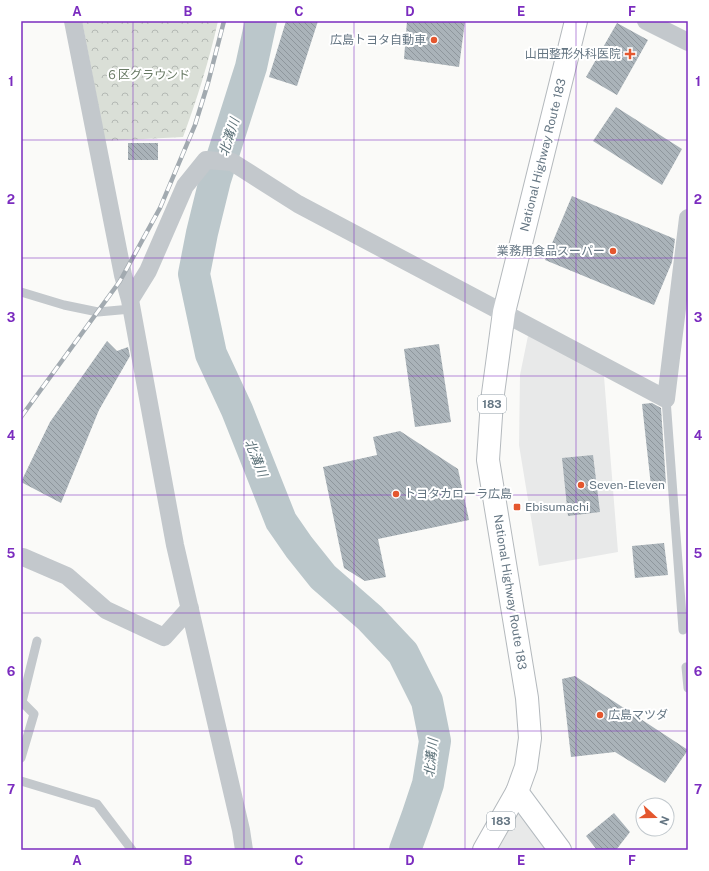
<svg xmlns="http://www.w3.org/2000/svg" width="709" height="871" font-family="'Public Sans','Noto Sans JP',sans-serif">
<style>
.built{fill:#e8e9e9}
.forest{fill:url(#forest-crowns)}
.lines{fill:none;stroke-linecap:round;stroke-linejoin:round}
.river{stroke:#bbc7cb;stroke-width:32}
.building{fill:url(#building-back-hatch)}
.secondary-casing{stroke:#b3babf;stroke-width:24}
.highway-casing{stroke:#b4b9bd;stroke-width:24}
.lane{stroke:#c3c8cc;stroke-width:9}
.street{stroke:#c3c8cc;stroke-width:18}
.secondary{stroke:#fff;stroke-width:22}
.highway{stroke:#fff;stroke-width:22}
.rail-casing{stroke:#a2aab0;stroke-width:4.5}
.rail{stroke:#fff;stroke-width:3;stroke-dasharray:9;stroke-linecap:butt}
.grid{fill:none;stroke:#7b2cbf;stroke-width:1;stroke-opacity:0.55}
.poi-dot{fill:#e4572e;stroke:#fff;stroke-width:1.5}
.labels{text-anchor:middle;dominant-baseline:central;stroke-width:4;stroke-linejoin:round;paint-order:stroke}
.shield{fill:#fff;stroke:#939fa8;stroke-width:1}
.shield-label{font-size:11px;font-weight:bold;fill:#657683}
.poi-label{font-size:12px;fill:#657683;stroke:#fff;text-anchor:start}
.park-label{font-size:12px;fill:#687a64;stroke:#fff}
.street-label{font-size:12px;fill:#657683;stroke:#fff}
.water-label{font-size:13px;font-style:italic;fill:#60757c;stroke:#fff}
.neatline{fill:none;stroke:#7b2cbf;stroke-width:1.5}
.grid-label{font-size:13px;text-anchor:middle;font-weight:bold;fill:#7b2cbf}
</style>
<defs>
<pattern id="forest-crowns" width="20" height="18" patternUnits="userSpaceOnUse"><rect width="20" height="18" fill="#dadfd7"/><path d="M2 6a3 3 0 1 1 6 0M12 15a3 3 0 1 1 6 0" fill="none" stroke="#b4b9b4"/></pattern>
<pattern id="building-back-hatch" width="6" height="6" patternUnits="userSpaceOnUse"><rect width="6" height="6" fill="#aab3b9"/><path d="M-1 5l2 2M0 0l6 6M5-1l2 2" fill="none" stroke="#8e969c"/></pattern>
</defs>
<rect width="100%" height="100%" fill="#fafaf8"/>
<!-- built -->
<path class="built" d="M 530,326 L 603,364 L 618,552 L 539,566 L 519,445 L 520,375 Z
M 522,807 L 557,850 L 482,850 Z"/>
<!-- forest -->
<path class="forest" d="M 82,21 L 218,21 C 209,61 197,99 183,137 L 105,141 Z"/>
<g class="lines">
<!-- river -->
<path class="river" d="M 261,21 L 251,67 L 215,180 L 202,233 L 194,274 L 211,354 L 237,410 L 281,521 L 299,547 L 323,577 L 370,618 L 403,653 L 427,701 L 435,741 L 428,784 L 417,817 L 405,850"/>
</g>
<!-- building -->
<path class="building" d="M 286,21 L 318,21 L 297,86 L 269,77 Z
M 407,21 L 465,21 L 459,67 L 404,59 Z
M 617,23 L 648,40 L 617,95 L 586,77 Z
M 616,107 L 682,149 L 662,185 L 593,141 Z
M 128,143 L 158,143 L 158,160 L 128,160 Z
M 572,196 L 675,239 L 672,262 L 654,305 L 545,260 Z
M 107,341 L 117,351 L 128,347 L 130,356 L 99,410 L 61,503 L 21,482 L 50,422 Z
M 439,344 L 451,422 L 415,427 L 404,349 Z
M 652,403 L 661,408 L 666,484 L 651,486 L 642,404 Z
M 400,431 L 458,469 L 469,520 L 378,539 L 386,577 L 365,581 L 344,568 L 323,467 L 377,455 L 373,437 Z
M 593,455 L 600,512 L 568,516 L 562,458 Z
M 664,543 L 668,575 L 635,578 L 632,546 Z
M 575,676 L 688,750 L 665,783 L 615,752 L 571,757 L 562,679 Z
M 614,813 L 630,832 L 616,850 L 597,850 L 586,836 Z"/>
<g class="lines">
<!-- secondary casing -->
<g class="secondary-casing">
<path id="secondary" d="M 517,792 L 560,850"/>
</g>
<!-- highway casing -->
<g class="highway-casing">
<path id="highway" d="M 484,850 L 517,792 L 526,767 L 530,738 L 527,698 L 488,460 L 492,401 L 504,312 L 576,21"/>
</g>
<!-- lane -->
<path class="lane" d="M 21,292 L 64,305 L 98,312 L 131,309
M 666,399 L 683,630
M 686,667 L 688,688
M 21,758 L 34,714 L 22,702 L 37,641
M 21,781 L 97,804 L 132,850"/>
<!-- street -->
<path class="street" d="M 73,21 L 123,275 L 130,300 L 175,545 L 241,830 L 244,850
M 646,21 L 688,42
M 130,300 L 148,271 L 185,186 L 206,160 L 232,162 L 298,204 L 666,399 L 688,218
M 23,557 L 67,576 L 106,610 L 164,637 L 190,608"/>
<!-- secondary -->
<use href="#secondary" class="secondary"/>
<!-- highway -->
<use href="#highway" class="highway"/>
<!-- rail casing -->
<g class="rail-casing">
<path id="rail" d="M 21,417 L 120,281 L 160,208 L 195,125 L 208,83 L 224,21"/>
</g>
<!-- rail -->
<use href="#rail" class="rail"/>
</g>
<!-- grid -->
<path class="grid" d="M 133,21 L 133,850M 244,21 L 244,850M 354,21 L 354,850M 465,21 L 465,850M 576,21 L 576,850M 21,140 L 688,140M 21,258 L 688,258M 21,376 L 688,376M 21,495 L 688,495M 21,613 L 688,613M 21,731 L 688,731"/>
<!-- markers -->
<g class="poi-dot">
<circle cx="434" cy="40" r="4"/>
<path d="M628 48h4v4h4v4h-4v4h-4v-4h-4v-4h4z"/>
<circle cx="613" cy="251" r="4"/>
<circle cx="581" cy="485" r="4"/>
<circle cx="396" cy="494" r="4"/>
<rect x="513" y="503" width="8" height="8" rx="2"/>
<circle cx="600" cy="715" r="4"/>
</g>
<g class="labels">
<!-- shield labels -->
<g class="shield">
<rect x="478" y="395" width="28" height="18" rx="3"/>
<rect x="487" y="812" width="28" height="18" rx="3"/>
</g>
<g class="shield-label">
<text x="492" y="404">183</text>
<text x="501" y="821">183</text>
</g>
<!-- poi labels -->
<g class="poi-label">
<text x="426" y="40" text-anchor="end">広島トヨタ自動車</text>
<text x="621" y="54" text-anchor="end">山田整形外科医院</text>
<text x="605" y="251" text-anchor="end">業務用食品スーパー</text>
<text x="589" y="485">Seven-Eleven</text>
<text x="404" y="494">トヨタカローラ広島</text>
<text x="525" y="507">Ebisumachi</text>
<text x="608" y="715">広島マツダ</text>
</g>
<!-- park labels -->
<g class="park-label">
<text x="148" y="75">６区グラウンド</text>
</g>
<!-- street labels -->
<g class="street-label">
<text transform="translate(543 155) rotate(-76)">National Highway Route 183</text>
<text transform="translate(510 592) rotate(81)">National Highway Route 183</text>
</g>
<!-- water labels -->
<g class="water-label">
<text transform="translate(229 137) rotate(-72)">北溝川</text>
<text transform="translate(256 458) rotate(68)">北溝川</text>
<text transform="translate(431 758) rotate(-84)">北溝川</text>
</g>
</g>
<!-- border -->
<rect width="709" height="871" fill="none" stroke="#ffffff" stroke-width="44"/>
<!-- north arrow -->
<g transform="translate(655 817) rotate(111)"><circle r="19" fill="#ffffff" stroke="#c1c8cd"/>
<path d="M0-3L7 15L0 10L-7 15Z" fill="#e4572e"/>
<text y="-6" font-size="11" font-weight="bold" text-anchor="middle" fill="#657683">N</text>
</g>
<rect x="22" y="22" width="665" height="827" class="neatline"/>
<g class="grid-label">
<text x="77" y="16">A</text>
<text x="188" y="16">B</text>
<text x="299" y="16">C</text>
<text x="410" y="16">D</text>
<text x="521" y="16">E</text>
<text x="632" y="16">F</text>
<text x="11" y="86">1</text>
<text x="698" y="86">1</text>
<text x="11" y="204">2</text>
<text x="698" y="204">2</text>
<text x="11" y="322">3</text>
<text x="698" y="322">3</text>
<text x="11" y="440">4</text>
<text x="698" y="440">4</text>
<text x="11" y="558">5</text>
<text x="698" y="558">5</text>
<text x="11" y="676">6</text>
<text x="698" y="676">6</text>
<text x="11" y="794">7</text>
<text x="698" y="794">7</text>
<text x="77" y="865">A</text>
<text x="188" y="865">B</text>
<text x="299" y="865">C</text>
<text x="410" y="865">D</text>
<text x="521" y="865">E</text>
<text x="632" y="865">F</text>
</g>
</svg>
